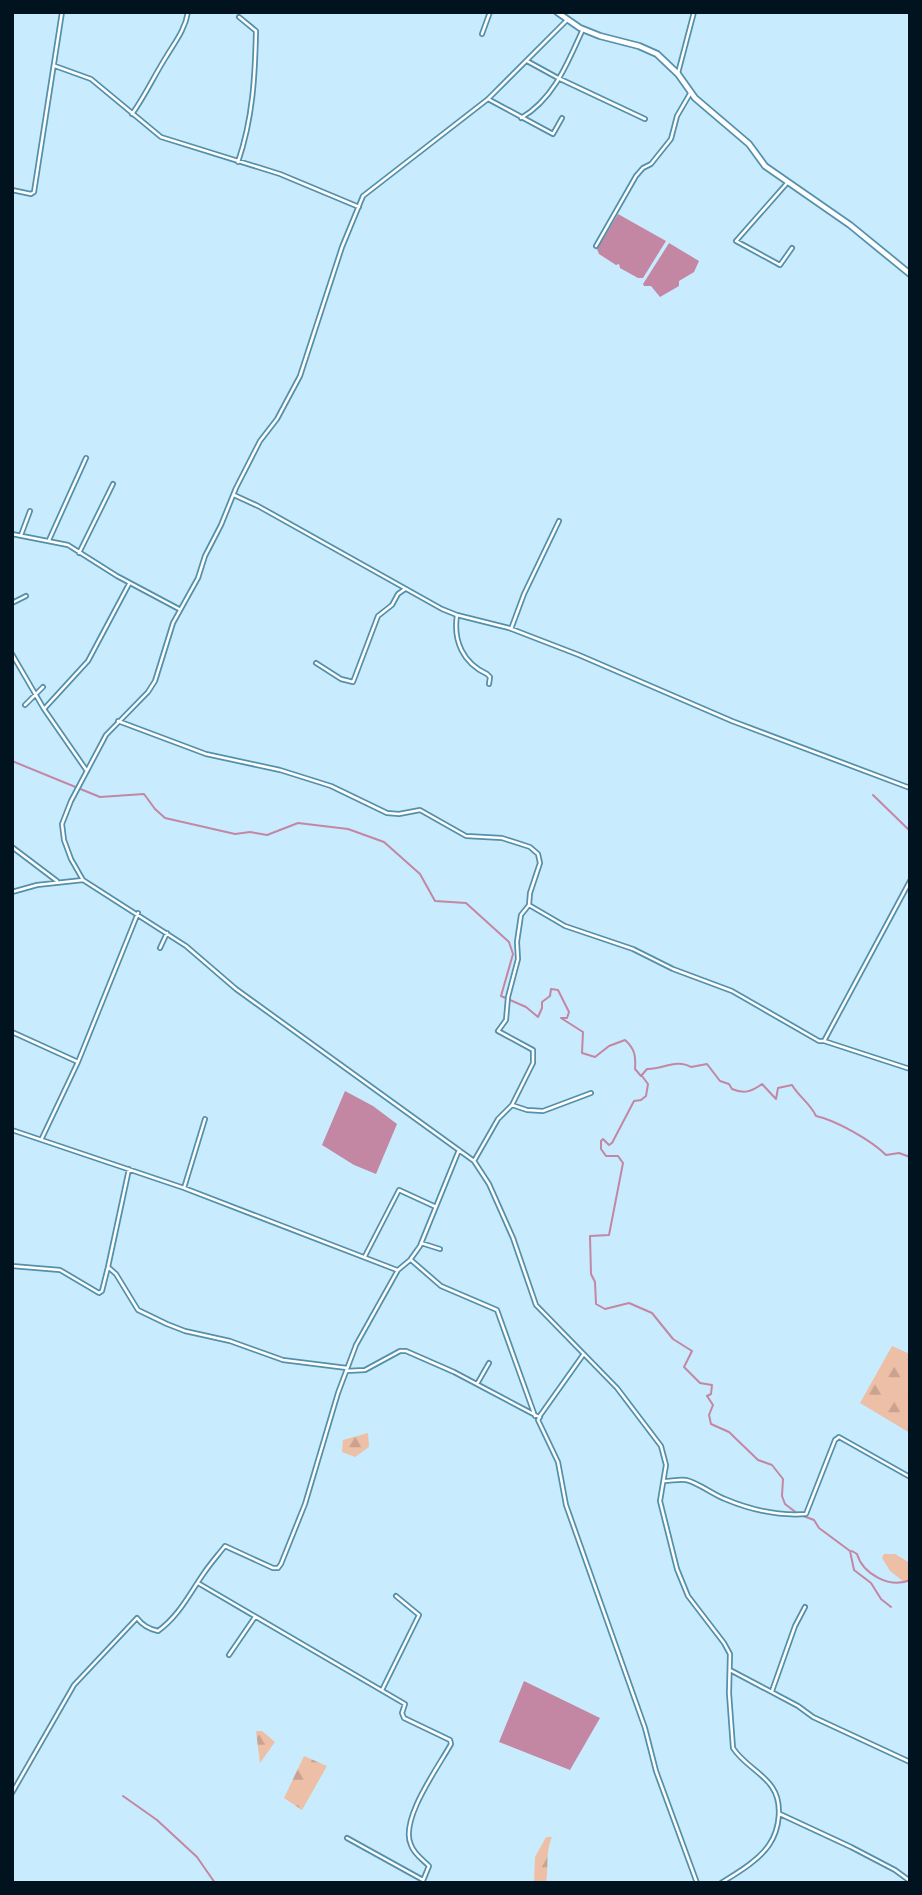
<svg xmlns="http://www.w3.org/2000/svg" width="922" height="1895" font-family="'Titillium Web',sans-serif">
<style>
.forest{fill:url(#forest-firs)}
.water{fill:#c386a3}
.lines{fill:none;stroke-linecap:round;stroke-linejoin:round}
.stream{stroke:#c386a3;stroke-width:2}
.street-casing{stroke:#5590ab;stroke-width:6}
.secondary-casing{stroke:#5590ab;stroke-width:8}
.street{stroke:#fff;stroke-width:2.5}
.secondary{stroke:#fff;stroke-width:4.5}
</style>
<defs>
<pattern id="forest-firs" width="22" height="20" patternUnits="userSpaceOnUse" patternTransform="scale(1.75)"><rect width="22" height="20" fill="#edbfa7"/><path d="M5 1l3.5 6h-7zM16 11l3.5 6h-7z" fill="#c9a38f"/></pattern>
</defs>
<rect width="100%" height="100%" fill="#c8ecfe"/>
<!-- forest -->
<path class="forest" d="M 892,1346 L 910,1354 L 910,1433 L 860,1403 Z
M 368,1433 L 369,1447 L 355,1457 L 342,1452 L 343,1440 Z
M 884,1554 L 895,1554 L 910,1563 L 910,1579 L 904,1582 L 890,1571 L 882,1558 Z
M 256,1731 L 262,1731 L 275,1742 L 260,1763 Z
M 304,1756 L 327,1766 L 302,1810 L 284,1798 Z
M 546,1837 L 552,1837 C 545,1854 549,1865 546,1883 L 534,1883 L 535,1857 Z"/>
<!-- water -->
<path class="water" d="M 618,214 L 666,241 L 643,278 L 638,278 L 620,268 L 619,264 L 616,265 L 599,254 L 597,249 Z
M 669,243 L 699,261 L 694,272 L 679,281 L 679,286 L 660,297 L 651,286 L 644,286 L 643,284 Z
M 345,1091 L 373,1106 L 397,1124 L 376,1174 L 354,1165 L 322,1145 Z
M 524,1681 L 600,1718 L 570,1770 L 499,1742 Z"/>
<g class="lines">
<!-- stream -->
<path class="stream" d="M 12,761 L 100,797 L 144,794 L 155,809 L 165,818 L 235,834 L 250,832 L 267,835 L 298,823 L 348,829 L 384,842 L 420,874 L 435,901 L 466,903 L 509,942 L 513,954 L 501,996 L 526,1007 L 538,1017 L 542,1008 L 542,1002 L 550,996 L 551,989 L 558,990 L 569,1012 L 567,1018 L 561,1018 L 583,1032 L 582,1053 L 595,1057 L 609,1046 L 625,1040 C 635,1049 636,1056 635,1069 L 641,1076 L 647,1069 C 662,1070 676,1058 691,1067 L 707,1064 L 720,1081 L 729,1084 L 732,1089 C 744,1094 751,1092 762,1084 L 776,1099 L 778,1088 L 792,1085 C 799,1097 810,1103 816,1116 C 835,1120 871,1140 886,1155 L 899,1153 L 910,1157
M 873,795 L 910,831
M 642,1076 L 648,1084 L 646,1096 L 641,1100 L 634,1101 L 612,1143 L 609,1145 L 603,1139 L 601,1141 L 601,1149 L 606,1156 L 618,1156 L 623,1163 L 609,1235 L 590,1236 L 591,1274 L 595,1282 L 596,1304 L 605,1309 L 629,1303 L 652,1313 L 673,1339 L 692,1351 L 684,1367 L 700,1383 L 712,1385 L 711,1394 L 707,1396 L 713,1405 L 709,1415 L 711,1424 L 729,1432 L 758,1460 L 772,1465 L 783,1479 L 782,1496 L 785,1504 L 798,1514 L 814,1520 L 819,1528 L 850,1551 L 854,1570 L 871,1583 L 881,1599 L 891,1607
M 852,1551 L 857,1554 C 863,1574 890,1589 910,1580
M 123,1796 L 157,1820 L 197,1857 L 215,1883"/>
<!-- street casing -->
<g class="street-casing">
<path id="street" d="M 567,20 L 488,99 L 363,196 L 342,247 L 300,376 L 277,419 L 260,441 L 236,488 L 221,525 L 205,556 L 198,578 L 173,623 L 155,681 L 148,692 L 106,735 L 71,801 L 62,824 L 64,840 L 71,859 L 83,880 L 186,946 L 236,989 L 474,1161 L 489,1184 L 513,1238 L 536,1305 L 617,1388 L 661,1446 L 666,1465 L 660,1501 L 677,1569 L 688,1596 L 724,1643 L 730,1654 L 729,1693 L 733,1748 C 743,1764 762,1772 772,1787 C 783,1803 780,1829 769,1845 C 758,1861 737,1873 721,1883
M 482,34 L 490,12
M 527,61 L 558,78 L 645,119
M 55,66 L 91,79 L 161,137 L 280,174 L 359,207
M 678,73 L 694,12
M 488,99 L 553,134 L 562,118
M 132,114 C 145,96 154,76 166,57 C 175,42 185,30 188,12
M 521,118 C 554,99 568,62 583,29
M 238,162 C 253,118 255,76 256,31 L 239,17
M 788,182 L 736,241 L 780,265 L 792,248
M 12,190 L 31,194 L 34,192 L 62,12
M 596,246 L 636,176 L 643,168 L 651,164 L 671,139 L 677,116 L 691,92
M 234,495 L 258,506 L 442,609 L 457,615 L 509,628 L 579,655 L 732,721 L 910,788
M 12,534 L 68,545 L 117,576 L 179,609
M 21,535 L 30,511
M 49,540 L 86,458
M 79,553 L 113,484
M 12,603 L 26,596
M 457,615 C 453,641 463,663 487,674 L 490,677 L 489,684
M 511,629 L 524,594 L 559,521
M 12,654 L 44,709 L 87,771
M 316,663 L 341,679 L 353,682 L 378,616 L 392,605 L 398,594 L 405,589
M 25,705 L 43,687
M 44,709 L 88,661 L 129,584
M 118,721 L 206,754 L 280,770 L 331,786 L 387,813 L 399,814 L 420,810 L 466,836 L 502,838 L 530,847 L 538,854 L 540,863 L 530,893 L 529,905 L 521,915 L 517,942 L 518,959 L 508,997 L 506,1020 L 498,1031 L 533,1050 L 533,1063 L 512,1105 L 498,1119 L 474,1161
M 12,847 L 57,881
M 12,892 L 37,885 L 83,880
M 529,905 L 565,926 L 633,949 L 673,969 L 732,991 L 819,1041 L 824,1041 L 910,881
M 160,948 L 167,933
M 12,1032 L 78,1062 L 138,913
M 824,1041 L 910,1069
M 512,1105 L 527,1110 L 543,1111 L 591,1093
M 12,1130 L 184,1188 L 397,1270
M 42,1138 L 78,1062
M 184,1188 L 205,1119
M 421,1243 L 440,1249
M 365,1256 L 399,1190 L 436,1207
M 411,1260 L 441,1286 L 497,1310 L 535,1416
M 12,1266 L 60,1270 L 99,1293 L 102,1291 L 108,1267 L 116,1274 L 138,1310 L 167,1324 L 185,1331 L 230,1341 L 283,1360 L 347,1368
M 108,1267 L 129,1169
M 346,1371 L 365,1370 L 400,1351 L 406,1351 L 454,1372 L 539,1417 L 583,1355
M 477,1384 L 489,1363
M 540,1417 L 538,1420 L 558,1462 L 566,1505 L 645,1728 L 656,1771 L 697,1883
M 664,1481 C 671,1481 679,1479 686,1480 C 697,1482 714,1495 725,1499 C 751,1510 778,1516 806,1514 L 835,1440 L 839,1437 L 910,1477
M 198,1583 L 405,1704 L 402,1713 L 404,1718 L 450,1740 L 451,1744 C 439,1766 399,1820 411,1845 C 414,1854 422,1859 429,1866 L 422,1883
M 229,1655 L 255,1617
M 730,1670 L 798,1706 L 813,1717 L 910,1762
M 382,1690 L 419,1615 L 396,1596
M 772,1691 L 795,1626 L 805,1607
M 12,1793 L 74,1685 L 137,1618 C 142,1625 149,1629 158,1631 C 179,1616 190,1593 204,1573 C 210,1564 218,1555 225,1546 L 273,1568 L 278,1568 L 281,1564 L 305,1504 L 338,1393 L 356,1345 L 398,1270 L 410,1260 L 420,1246 L 459,1150
M 780,1814 L 851,1847 L 895,1870 L 910,1881
M 347,1838 L 423,1880"/>
</g>
<!-- secondary casing -->
<g class="secondary-casing">
<path id="secondary" d="M 557,12 L 580,28 L 600,36 L 639,46 L 657,54 L 678,74 L 695,98 L 749,144 L 765,166 L 850,225 L 910,274"/>
</g>
<!-- street -->
<use href="#street" class="street"/>
<!-- secondary -->
<use href="#secondary" class="secondary"/>
</g>
<!-- border -->
<rect width="922" height="1895" fill="none" stroke="#00131e" stroke-width="28"/>
</svg>
